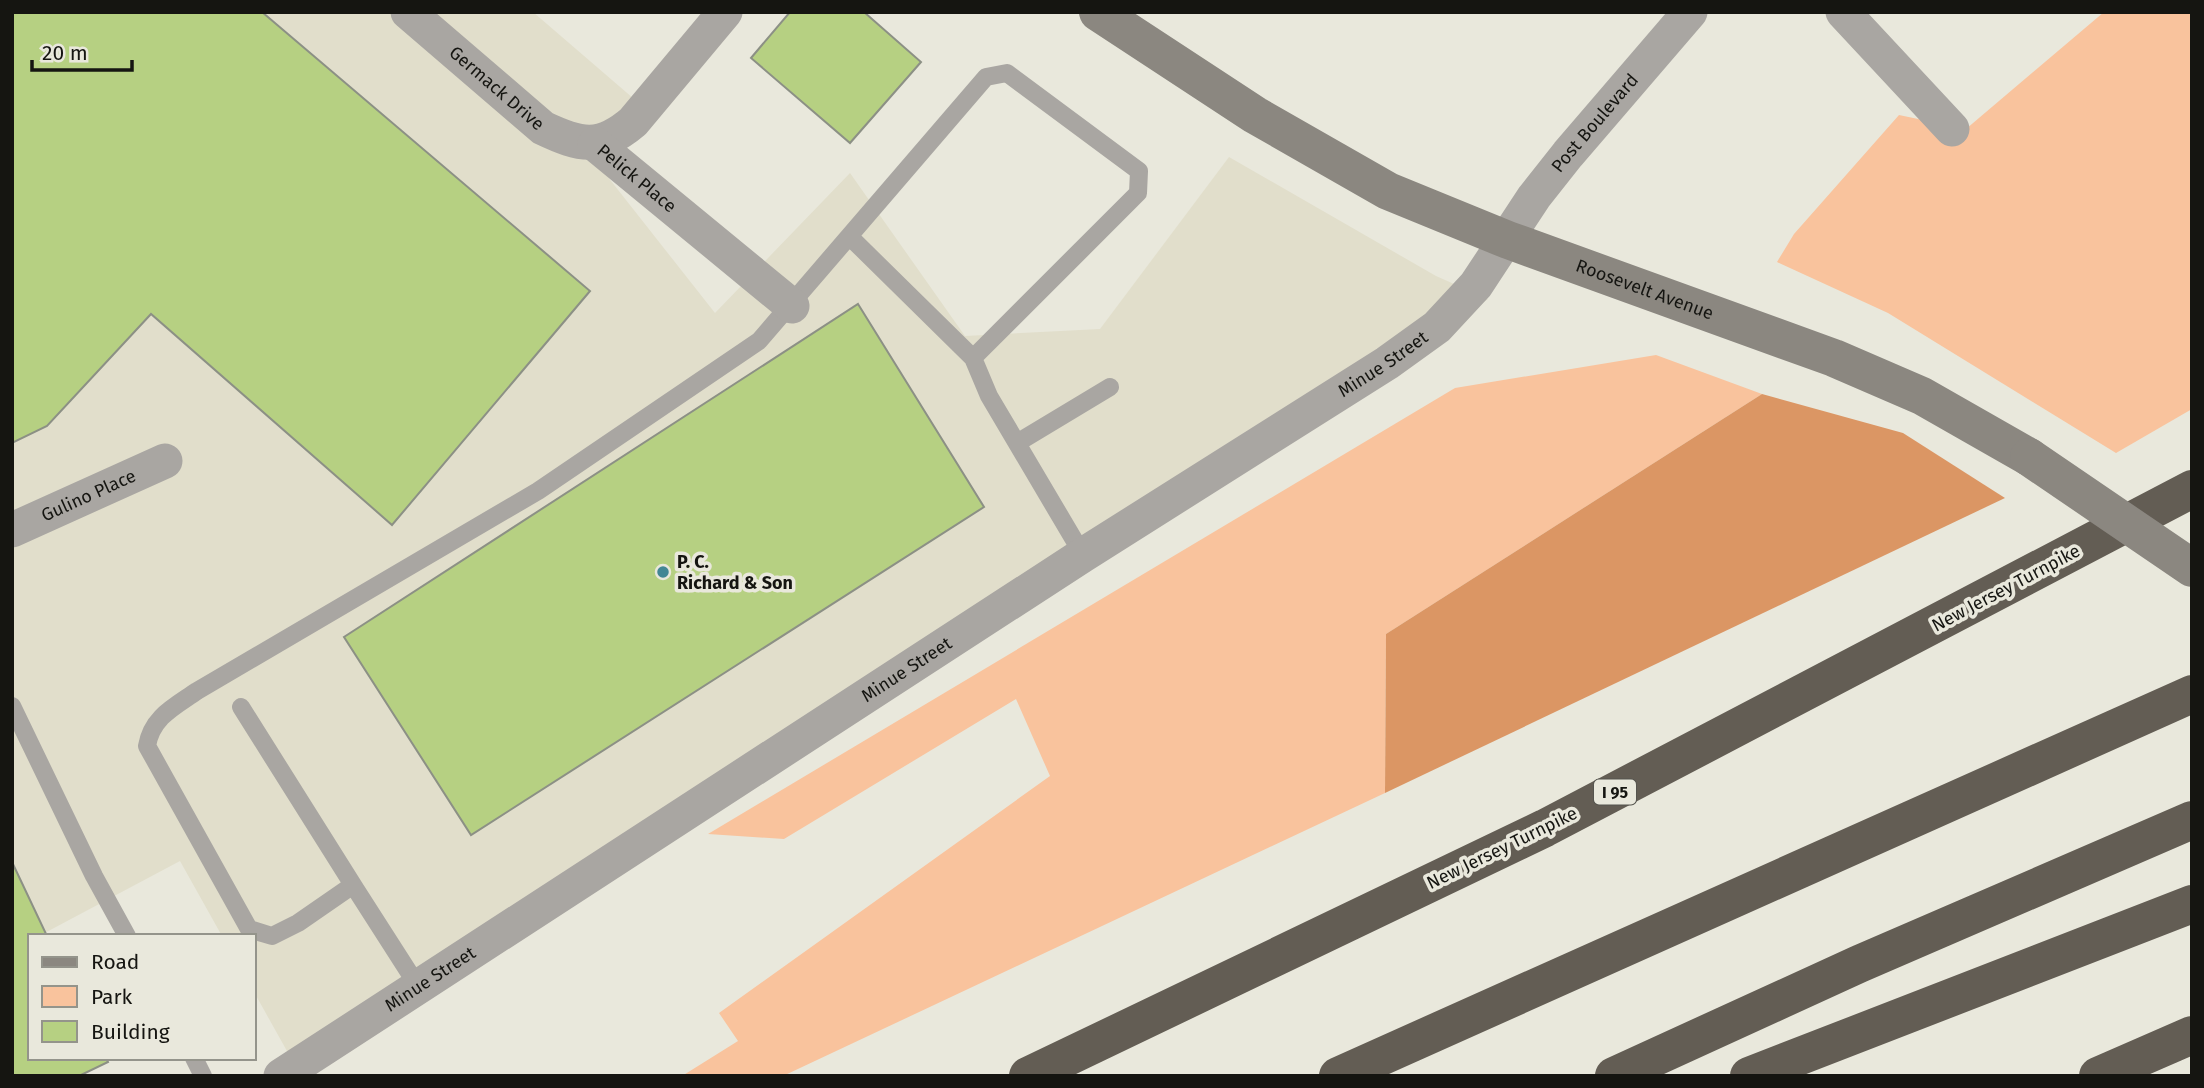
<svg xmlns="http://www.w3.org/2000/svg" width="2204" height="1088" font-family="'Fira Sans',sans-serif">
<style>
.built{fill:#e1decb}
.green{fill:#f9c39d}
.forest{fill:#db9664}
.building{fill:#b6d082;stroke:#8c9085;stroke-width:2}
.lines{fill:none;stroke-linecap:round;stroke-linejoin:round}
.service{stroke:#a9a6a2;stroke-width:18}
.minor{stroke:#a9a6a2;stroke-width:35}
.secondary{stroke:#8b8780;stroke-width:38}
.motorway{stroke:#635d54;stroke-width:38}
.secondary-bridge{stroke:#8b8780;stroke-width:38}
.poi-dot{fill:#428694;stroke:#e9e8dc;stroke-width:2.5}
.labels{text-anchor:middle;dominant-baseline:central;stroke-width:7;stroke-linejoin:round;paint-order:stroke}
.shield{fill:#e9e8dc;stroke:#55544e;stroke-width:2}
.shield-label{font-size:16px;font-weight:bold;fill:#151511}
.street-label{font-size:18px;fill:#151511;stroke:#e9e8dc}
.poi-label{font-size:18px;font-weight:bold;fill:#151511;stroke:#e9e8dc;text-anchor:start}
</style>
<rect width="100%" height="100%" fill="#e9e8dc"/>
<!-- built -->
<path class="built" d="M 12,12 L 533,12 L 648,111 L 600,167 L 715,313 L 850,173 L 965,336 L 1100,329 L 1229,157 L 1436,276 L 1488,299 L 1197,495 L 292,1060 L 254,992 L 254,936 L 222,936 L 180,861 L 39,936 L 30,936 L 12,950 Z"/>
<!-- green -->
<path class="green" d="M 2104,12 L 2192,12 L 2192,409 L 2116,453 L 1888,313 L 1777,262 L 1794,234 L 1899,115 L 1966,129 Z
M 1656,355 L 1762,394 L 1386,634 L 1385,793 L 783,1076 L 682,1076 L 738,1041 L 719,1013 L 1050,776 L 1016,699 L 784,839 L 708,834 L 1455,388 Z"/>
<!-- forest -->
<path class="forest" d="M 1762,394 L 1903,433 L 2005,498 L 1385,793 L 1386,634 Z"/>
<!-- building -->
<path class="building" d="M 12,12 L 262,12 L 590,291 L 392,525 L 151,314 L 47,426 L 12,443 Z
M 790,12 L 864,12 L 921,62 L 850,143 L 751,58 Z
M 858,304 L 984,507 L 471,835 L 344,637 Z
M 12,862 L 47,936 L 30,936 L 30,1058 L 106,1058 L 108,1062 L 79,1076 L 12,1076 Z"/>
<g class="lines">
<!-- service -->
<path class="service" d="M 850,237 L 973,358
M 1017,443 L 1110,387
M 12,706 L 94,876 L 127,936
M 241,707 L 353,885
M 419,988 L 353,885 L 298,923 L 272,936 L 249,929 L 147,746 C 152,717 174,707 197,691 L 538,491 L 759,341 L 986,77 L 1007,73 L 1139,171 L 1138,193 L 973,358 L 989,396 L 1083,555
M 194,1058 L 203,1076"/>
<!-- minor -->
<g class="minor">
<path id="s1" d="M 408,12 L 543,128 C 581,146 600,150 633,122 L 725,12"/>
<path d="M 1843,12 L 1952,129"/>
<path id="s2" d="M 595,144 L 792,306"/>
<path id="s3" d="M 12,530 L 165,461"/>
<path id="s4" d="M 281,1076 L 1083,555 L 1387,363 L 1437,327 L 1476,285 L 1534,197 L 1568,154 L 1690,12"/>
</g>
<!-- secondary -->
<path class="secondary" id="s5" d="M 1098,12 L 1255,115 L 1388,191 L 1508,240 L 1834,358 L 1922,396 L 2029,457"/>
<!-- motorway -->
<path class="motorway" d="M 1028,1076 L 1545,828 L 2192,489
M 1338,1076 L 2192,694
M 1614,1076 L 1859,964 L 2192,820
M 1749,1076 L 2192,904
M 2098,1076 L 2192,1035"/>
<!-- secondary-bridge -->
<path class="secondary-bridge" d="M 2029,457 L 2192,568"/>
</g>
<!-- markers -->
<circle class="poi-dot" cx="663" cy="572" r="7"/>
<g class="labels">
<!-- shield labels -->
<rect class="shield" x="1594" y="779.5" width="42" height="25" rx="5"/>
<g class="shield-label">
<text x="1615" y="792">I 95</text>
</g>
<!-- street labels -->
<g class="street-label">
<text stroke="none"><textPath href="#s1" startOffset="117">Germack Drive</textPath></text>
<text stroke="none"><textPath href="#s4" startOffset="1636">Post Boulevard</textPath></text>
<text stroke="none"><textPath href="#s2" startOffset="54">Pelick Place</textPath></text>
<text stroke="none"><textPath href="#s5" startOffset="616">Roosevelt Avenue</textPath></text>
<text stroke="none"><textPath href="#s4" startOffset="1312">Minue Street</textPath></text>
<text stroke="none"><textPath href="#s3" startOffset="84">Gulino Place</textPath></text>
<text transform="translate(2006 588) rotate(-28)">New Jersey Turnpike</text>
<text stroke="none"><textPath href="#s4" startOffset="746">Minue Street</textPath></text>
<text transform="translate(1502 848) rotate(-26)">New Jersey Turnpike</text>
<text stroke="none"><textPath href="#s4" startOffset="178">Minue Street</textPath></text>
</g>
<!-- poi labels -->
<g class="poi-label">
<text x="677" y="562">P. C.<tspan x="677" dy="21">Richard &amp; Son</tspan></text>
</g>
</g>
<!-- border -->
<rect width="2204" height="1088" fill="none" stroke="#151511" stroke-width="28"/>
<!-- legend -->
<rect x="28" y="934" width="228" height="126" fill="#e9e8dc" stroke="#94948b" stroke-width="2"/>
<rect x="42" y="957" width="35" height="10" fill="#8b8780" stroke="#94948b" stroke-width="2"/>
<text x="91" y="969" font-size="21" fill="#151511">Road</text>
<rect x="42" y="986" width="35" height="21" fill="#f9c39d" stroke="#94948b" stroke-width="2"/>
<text x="91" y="1004" font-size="21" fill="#151511">Park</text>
<rect x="42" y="1021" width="35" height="21" fill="#b6d082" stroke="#94948b" stroke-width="2"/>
<text x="91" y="1039" font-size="21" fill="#151511">Building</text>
<!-- scale -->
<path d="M32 60v10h100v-10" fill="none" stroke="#151511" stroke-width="3.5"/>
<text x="42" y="60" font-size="21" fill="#151511" stroke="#e9e8dc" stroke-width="5" paint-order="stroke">20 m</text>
</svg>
